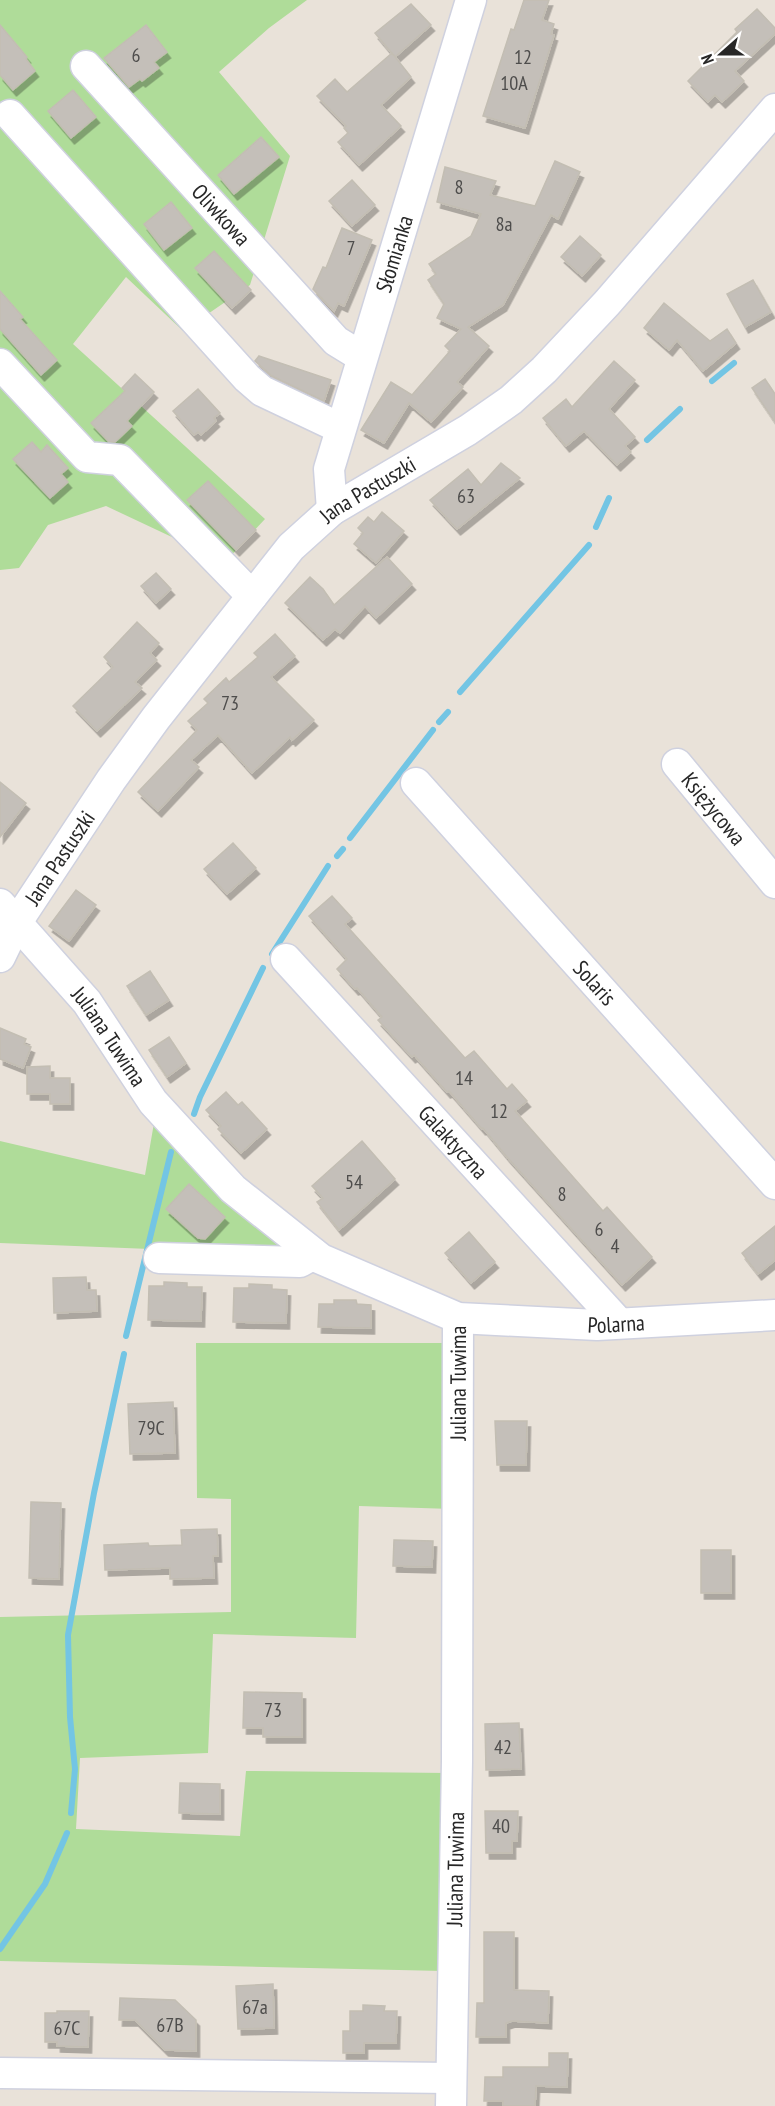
<svg xmlns="http://www.w3.org/2000/svg" width="775" height="2106" font-family="'PT Sans Narrow',sans-serif">
<style>
.green{fill:#afdc99}
.lines{fill:none;stroke-linecap:round;stroke-linejoin:round}
.stream{stroke:#73c5e4;stroke-width:6}
.building{fill:#c4bfb9;stroke:#c3beb3;stroke-width:1.5;filter:url(#shadow)}
.minor-casing{stroke:#cfd1df;stroke-width:33}
.minor{stroke:#fff;stroke-width:30}
.labels{text-anchor:middle;dominant-baseline:central;stroke-width:5;stroke-linejoin:round;paint-order:stroke}
.number-label{font-size:20px;fill:#4e4d4c}
.street-label{font-size:22px;fill:#272727;stroke:#fff}
</style>
<defs>
<filter id="shadow"><feDropShadow dx="3.5" dy="6" stdDeviation="0" flood-color="#0004"/></filter>
</defs>
<rect width="100%" height="100%" fill="#e9e2d9"/>
<!-- green -->
<path class="green" d="M 0,0 L 307,0 L 269,28 L 219,72 L 290,156 L 250,285 L 183,331 L 126,277 L 73,344 L 265,519 L 225,562 L 106,506 L 48,525 L 19,568 L 0,570 Z
M 154,1123 L 300,1255 L 0,1243 L 0,1141 L 145,1175 Z
M 196,1343 L 445,1343 L 452,1509 L 359,1506 L 356,1638 L 213,1634 L 208,1753 L 80,1758 L 76,1829 L 240,1836 L 246,1771 L 449,1773 L 443,1971 L 0,1961 L 0,1617 L 231,1612 L 231,1499 L 197,1498 Z"/>
<g class="lines">
<!-- stream -->
<path class="stream" d="M 712,381 L 734,363
M 647,440 L 680,409
M 596,527 L 609,498
M 460,692 L 589,545
M 439,722 L 448,712
M 350,838 L 433,730
M 337,856 L 343,849
M 272,954 L 328,866
M 194,1114 L 200,1097 L 263,968
M 126,1336 L 171,1152
M 71,1813 L 75,1769 L 70,1717 L 68,1635 L 94,1493 L 124,1354
M 0,1949 L 45,1884 L 67,1833"/>
</g>
<!-- building -->
<path class="building" d="M 524,0 L 549,0 L 542,20 L 554,24 L 551,34 L 554,35 L 525,128 L 483,116 L 511,29 L 514,30 Z
M 411,4 L 431,25 L 395,57 L 375,33 Z
M 757,9 L 775,28 L 775,34 L 735,71 L 744,81 L 722,102 L 715,95 L 708,102 L 688,81 L 737,32 L 735,29 Z
M 0,25 L 27,57 L 26,59 L 35,71 L 13,90 L 0,75 Z
M 146,25 L 167,52 L 154,62 L 159,68 L 142,81 L 140,79 L 129,87 L 104,58 Z
M 392,53 L 411,77 L 381,105 L 401,126 L 359,165 L 338,142 L 348,133 L 344,128 L 346,126 L 317,96 L 335,79 L 347,92 Z
M 73,90 L 96,117 L 71,138 L 48,111 Z
M 261,137 L 279,157 L 234,194 L 218,175 Z
M 555,161 L 580,172 L 558,219 L 551,215 L 503,305 L 468,327 L 489,346 L 457,382 L 463,387 L 431,422 L 409,403 L 384,443 L 361,430 L 391,382 L 412,395 L 450,351 L 445,346 L 461,329 L 437,318 L 444,304 L 428,280 L 436,274 L 429,264 L 471,236 L 481,214 L 437,202 L 445,167 L 496,181 L 490,195 L 535,206 Z
M 352,180 L 375,205 L 352,226 L 329,201 Z
M 171,202 L 192,228 L 164,250 L 144,224 Z
M 342,228 L 372,240 L 344,306 L 338,303 L 334,311 L 313,289 L 323,267 L 326,268 Z
M 580,236 L 601,255 L 582,276 L 561,257 Z
M 214,251 L 251,290 L 232,308 L 195,268 Z
M 753,280 L 771,312 L 745,327 L 727,294 Z
M 0,291 L 23,317 L 20,319 L 57,360 L 41,375 L 0,329 Z
M 664,303 L 710,341 L 727,329 L 736,343 L 703,371 L 677,340 L 669,350 L 644,328 Z
M 259,356 L 331,380 L 324,401 L 272,376 L 255,361 Z
M 614,361 L 635,380 L 609,409 L 635,437 L 625,446 L 631,452 L 617,465 L 584,431 L 566,446 L 543,418 L 566,399 L 572,407 Z
M 135,374 L 154,392 L 127,421 L 132,426 L 115,442 L 109,442 L 91,423 L 125,391 L 122,388 Z
M 765,379 L 775,394 L 775,422 L 752,388 Z
M 198,389 L 220,413 L 214,418 L 216,421 L 201,435 L 198,432 L 194,435 L 173,411 Z
M 32,442 L 41,452 L 47,445 L 68,468 L 61,474 L 68,482 L 50,498 L 13,459 Z
M 501,463 L 520,478 L 457,529 L 430,500 L 468,469 L 481,485 Z
M 208,481 L 256,530 L 236,550 L 187,500 Z
M 382,512 L 404,531 L 376,563 L 354,544 L 363,533 L 358,528 L 368,517 L 374,522 Z
M 387,557 L 412,584 L 376,618 L 365,606 L 340,633 L 335,629 L 323,640 L 285,603 L 310,577 L 323,589 L 334,605 Z
M 156,573 L 171,589 L 156,603 L 141,586 Z
M 137,622 L 159,643 L 150,653 L 157,660 L 135,682 L 142,688 L 97,731 L 73,706 L 113,667 L 104,657 Z
M 275,634 L 295,656 L 271,677 L 314,720 L 292,740 L 290,737 L 252,773 L 218,735 L 191,760 L 199,767 L 158,811 L 138,792 L 197,730 L 188,721 L 208,703 L 204,699 L 226,678 L 229,682 L 258,657 L 254,653 Z
M 0,782 L 26,803 L 0,837 Z
M 233,843 L 256,868 L 227,894 L 204,869 Z
M 76,890 L 96,905 L 69,941 L 49,926 Z
M 332,896 L 352,918 L 345,924 L 465,1058 L 474,1051 L 507,1089 L 512,1084 L 527,1101 L 515,1111 L 603,1211 L 607,1207 L 652,1257 L 622,1285 L 507,1157 L 483,1128 L 482,1129 L 449,1091 L 447,1092 L 414,1055 L 412,1057 L 378,1020 L 382,1017 L 357,988 L 355,989 L 337,969 L 347,959 L 309,916 Z
M 150,971 L 169,1000 L 146,1015 L 127,986 Z
M 0,1028 L 26,1039 L 24,1044 L 31,1047 L 23,1068 L 0,1059 Z
M 169,1037 L 186,1063 L 167,1077 L 149,1050 Z
M 50,1066 L 50,1078 L 70,1078 L 70,1104 L 50,1104 L 50,1094 L 27,1094 L 27,1067 Z
M 226,1092 L 238,1105 L 242,1102 L 267,1129 L 241,1153 L 218,1129 L 221,1126 L 206,1110 Z
M 362,1141 L 395,1179 L 339,1230 L 317,1202 L 323,1198 L 312,1186 Z
M 189,1184 L 225,1217 L 205,1239 L 198,1238 L 166,1209 Z
M 775,1226 L 775,1260 L 758,1274 L 742,1253 Z
M 469,1232 L 495,1262 L 471,1283 L 445,1253 Z
M 86,1277 L 87,1290 L 96,1290 L 97,1311 L 54,1313 L 53,1278 Z
M 164,1282 L 187,1283 L 187,1287 L 202,1287 L 201,1321 L 148,1320 L 149,1286 L 164,1286 Z
M 249,1284 L 272,1285 L 272,1289 L 287,1290 L 286,1323 L 233,1322 L 234,1288 L 249,1288 Z
M 334,1300 L 356,1300 L 357,1304 L 371,1305 L 371,1328 L 318,1327 L 319,1304 L 334,1304 Z
M 173,1402 L 175,1453 L 130,1454 L 128,1404 Z
M 495,1421 L 527,1421 L 526,1465 L 497,1465 Z
M 31,1502 L 61,1503 L 59,1579 L 29,1578 Z
M 217,1529 L 218,1556 L 213,1556 L 214,1578 L 170,1579 L 170,1568 L 105,1570 L 104,1545 L 148,1543 L 149,1546 L 182,1545 L 181,1530 Z
M 394,1540 L 433,1541 L 432,1567 L 393,1566 Z
M 701,1550 L 731,1550 L 731,1593 L 701,1593 Z
M 244,1692 L 302,1693 L 302,1737 L 263,1737 L 263,1728 L 243,1728 Z
M 519,1723 L 521,1769 L 486,1770 L 485,1724 Z
M 180,1783 L 220,1784 L 220,1814 L 179,1813 Z
M 485,1811 L 518,1811 L 517,1841 L 512,1841 L 512,1853 L 486,1853 Z
M 484,1932 L 514,1932 L 514,1990 L 549,1991 L 548,2023 L 512,2021 L 506,2023 L 506,2037 L 476,2037 L 477,2003 L 484,2003 Z
M 273,1984 L 274,2028 L 238,2029 L 236,1986 Z
M 120,1998 L 175,2000 L 196,2020 L 196,2051 L 165,2050 L 135,2020 L 119,2020 Z
M 363,2005 L 385,2006 L 384,2011 L 397,2011 L 396,2043 L 364,2043 L 364,2053 L 343,2053 L 343,2031 L 350,2031 L 350,2011 L 363,2011 Z
M 57,2011 L 89,2011 L 88,2047 L 57,2046 L 57,2042 L 45,2042 L 45,2013 L 57,2013 Z
M 549,2053 L 568,2053 L 567,2087 L 536,2086 L 535,2106 L 503,2106 L 503,2101 L 484,2101 L 485,2077 L 503,2077 L 503,2067 L 549,2067 Z"/>
<g class="lines">
<!-- minor casing -->
<g class="minor-casing">
<g id="minor">
<path id="s1" d="M 86,66 L 336,341 L 362,357"/>
<path d="M 10,115 L 247,378 L 262,391 L 340,428"/>
<path d="M 0,364 L 87,457 L 120,460 L 252,596"/>
<path id="s2" d="M 332,510 L 329,469 L 471,0"/>
<path id="s3" d="M 677,764 L 775,883"/>
<path id="s4" d="M 416,783 L 775,1184"/>
<path id="s5" d="M 0,904 L 87,1002 L 153,1102 L 233,1189 L 321,1259 L 458,1318 L 597,1325 L 775,1315"/>
<path id="s6" d="M 0,957 L 17,922 L 111,780 L 156,718 L 291,547 L 332,510 L 468,430 L 511,400 L 544,370 L 607,303 L 775,109"/>
<path id="s7" d="M 286,959 L 619,1323"/>
<path d="M 159,1258 L 300,1262 L 314,1254"/>
<path d="M 0,2073 L 451,2078"/>
<path id="s8" d="M 451,2106 L 457,1761 L 458,1318"/>
</g>
</g>
<!-- minor -->
<use href="#minor" class="minor"/>
</g>
<g class="labels">
<!-- number labels -->
<g class="number-label">
<text x="136" y="55">6</text>
<text x="523" y="57">12</text>
<text x="514" y="83">10A</text>
<text x="459" y="187">8</text>
<text x="504" y="224">8a</text>
<text x="351" y="248">7</text>
<text x="466" y="496">63</text>
<text x="230" y="703">73</text>
<text x="464" y="1078">14</text>
<text x="499" y="1111">12</text>
<text x="354" y="1182">54</text>
<text x="562" y="1194">8</text>
<text x="599" y="1229">6</text>
<text x="615" y="1246">4</text>
<text x="151" y="1428">79C</text>
<text x="273" y="1710">73</text>
<text x="503" y="1747">42</text>
<text x="501" y="1826">40</text>
<text x="255" y="2007">67a</text>
<text x="170" y="2025">67B</text>
<text x="67" y="2028">67C</text>
</g>
<!-- street labels -->
<g class="street-label">
<text stroke="none"><textPath href="#s1" startOffset="201">Oliwkowa</textPath></text>
<text stroke="none"><textPath href="#s2" startOffset="266">Słomianka</textPath></text>
<text stroke="none"><textPath href="#s6" startOffset="600">Jana Pastuszki</textPath></text>
<text stroke="none"><textPath href="#s3" startOffset="58">Księżycowa</textPath></text>
<text stroke="none"><textPath href="#s6" startOffset="116">Jana Pastuszki</textPath></text>
<text stroke="none"><textPath href="#s4" startOffset="268">Solaris</textPath></text>
<text stroke="none"><textPath href="#s5" startOffset="172">Juliana Tuwima</textPath></text>
<text stroke="none"><textPath href="#s7" startOffset="248">Galaktyczna</textPath></text>
<text stroke="none"><textPath href="#s5" startOffset="789">Polarna</textPath></text>
<text stroke="none"><textPath href="#s8" startOffset="723">Juliana Tuwima</textPath></text>
<text stroke="none"><textPath href="#s8" startOffset="237">Juliana Tuwima</textPath></text>
</g>
</g>
<!-- north arrow -->
<g transform="translate(721 54) rotate(249)" stroke="#ffffff" stroke-width="4.5" paint-order="stroke">
<path d="M0-4.5L10 22L0 15L-10 22Z" fill="#272727"/>
<text y="-9" font-size="16" font-weight="bold" text-anchor="middle" fill="#272727">N</text>
</g>
</svg>
